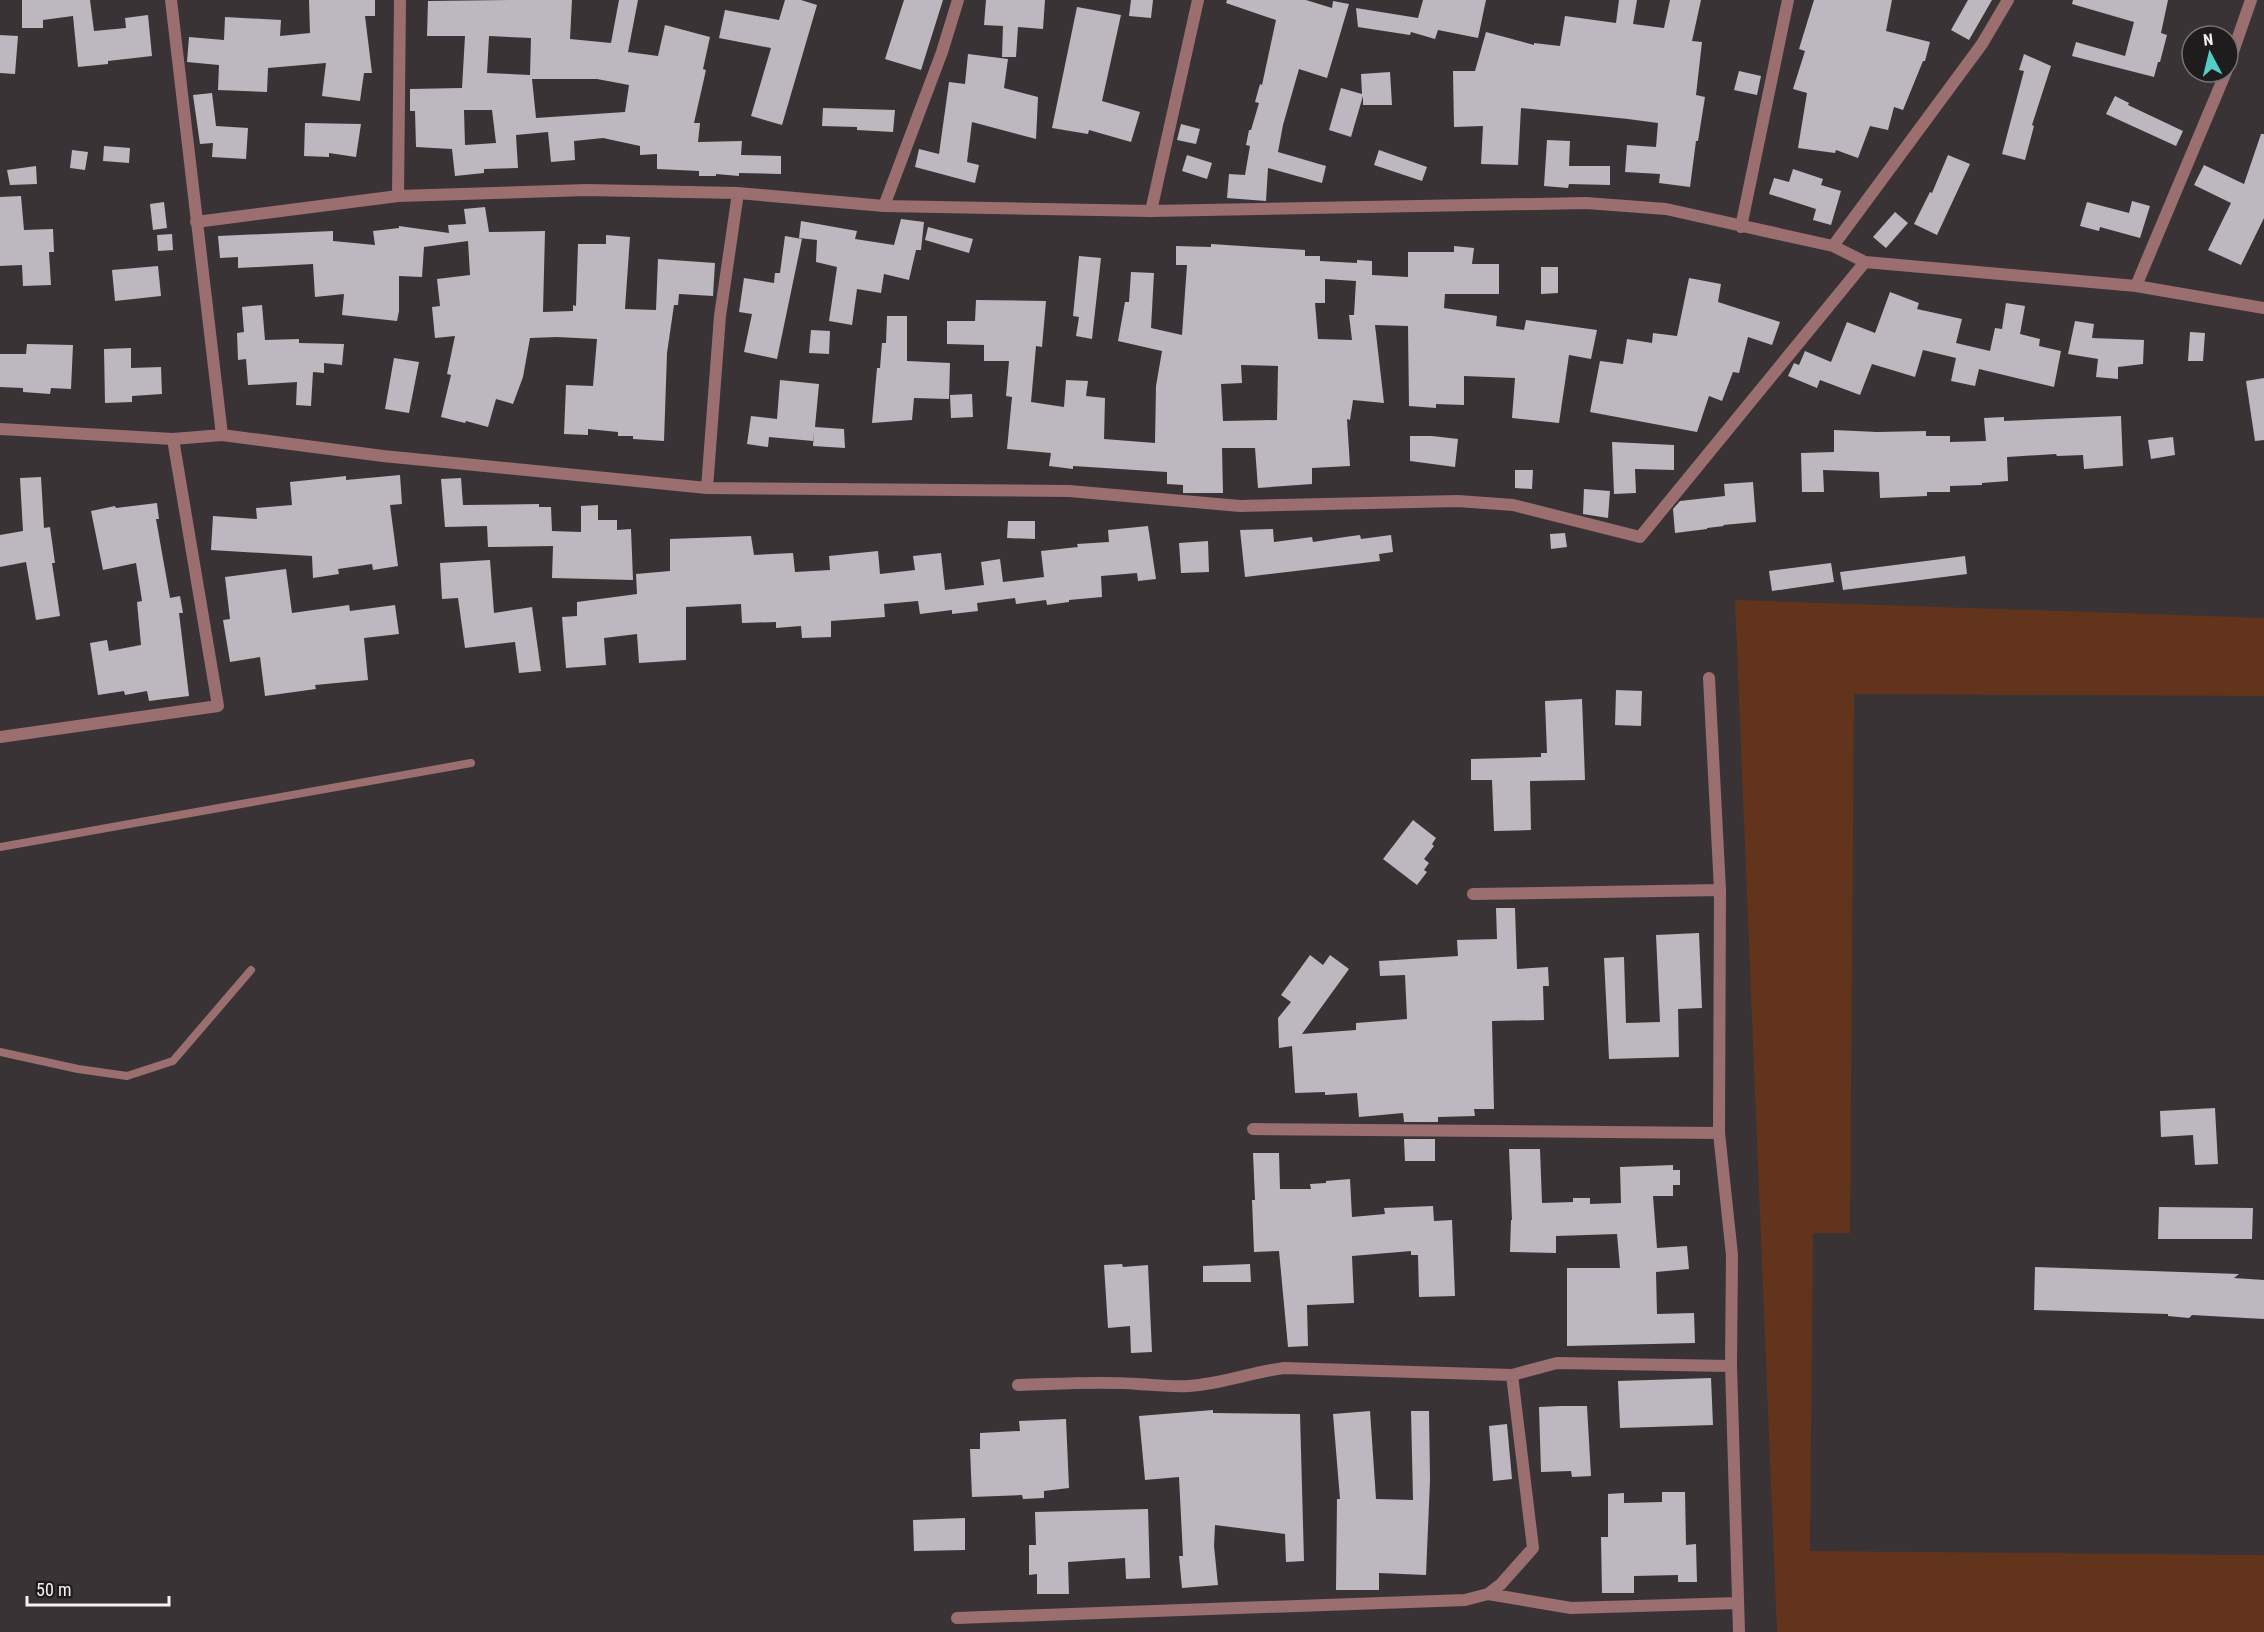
<svg xmlns="http://www.w3.org/2000/svg" width="2264" height="1632" font-family="'Roboto Condensed',sans-serif">
<style>
.green{fill:#62341b}
.building{fill:#bdb8bf;fill-rule:evenodd}
.lines{fill:none;stroke-linecap:round;stroke-linejoin:round}
.lane{stroke:#9b6e70;stroke-width:8}
.street{stroke:#9b6e70;stroke-width:12}
</style>
<rect width="100%" height="100%" fill="#393336"/>
<!-- green -->
<path class="green" d="M 1735,600 L 2264,618 L 2264,696 L 1854,694 L 1850,1233 L 1813,1233 L 1810,1551 L 2264,1555 L 2264,1632 L 1777,1632 Z"/>
<!-- building -->
<path class="building" d="M 22,0 L 90,0 L 94,31 L 126,28 L 125,18 L 148,15 L 152,56 L 108,61 L 108,64 L 78,67 L 73,16 L 43,20 L 43,28 L 22,28 Z
M 309,0 L 375,0 L 375,16 L 365,16 L 372,73 L 364,73 L 360,101 L 322,96 L 326,63 L 268,68 L 267,92 L 218,90 L 219,65 L 187,62 L 189,37 L 224,40 L 225,17 L 281,20 L 280,36 L 310,33 Z
M 511,0 L 572,0 L 570,39 L 611,43 L 619,0 L 638,0 L 628,52 L 658,56 L 665,25 L 710,37 L 703,69 L 706,70 L 694,123 L 700,123 L 698,142 L 742,141 L 741,155 L 781,156 L 781,174 L 739,173 L 739,176 L 716,174 L 716,176 L 699,176 L 699,171 L 657,169 L 657,154 L 640,155 L 640,146 L 603,138 L 574,141 L 575,160 L 551,162 L 548,132 L 516,135 L 518,168 L 484,169 L 484,173 L 455,176 L 452,149 L 416,147 L 415,111 L 410,111 L 410,89 L 462,88 L 465,36 L 427,36 L 428,1 ZM 489,36 L 531,38 L 530,75 L 487,73 ZM 532,79 L 597,79 L 629,85 L 625,112 L 536,118 ZM 464,110 L 492,110 L 496,143 L 465,145 Z
M 785,0 L 801,0 L 817,5 L 782,125 L 751,116 L 771,48 L 719,38 L 725,10 L 779,20 Z
M 904,0 L 943,0 L 921,70 L 885,59 Z
M 986,0 L 1045,0 L 1043,29 L 1018,27 L 1016,57 L 1002,57 L 1003,26 L 984,25 Z
M 1131,0 L 1153,0 L 1151,18 L 1129,16 Z
M 1227,0 L 1306,0 L 1332,8 L 1333,1 L 1349,4 L 1327,78 L 1299,69 L 1283,125 L 1278,152 L 1326,166 L 1322,183 L 1268,168 L 1266,201 L 1227,198 L 1229,174 L 1245,175 L 1250,146 L 1246,145 L 1249,130 L 1251,130 L 1259,103 L 1255,102 L 1260,84 L 1262,85 L 1276,20 L 1226,3 Z
M 1423,0 L 1486,0 L 1478,38 L 1438,30 L 1435,39 L 1411,32 L 1410,35 L 1358,27 L 1356,8 L 1418,18 Z
M 1619,0 L 1637,0 L 1633,24 L 1664,28 L 1670,0 L 1701,0 L 1692,41 L 1702,42 L 1696,95 L 1705,97 L 1698,141 L 1696,141 L 1690,187 L 1659,183 L 1660,174 L 1625,172 L 1627,145 L 1656,147 L 1658,123 L 1628,119 L 1521,108 L 1518,165 L 1481,164 L 1483,126 L 1454,127 L 1453,71 L 1475,71 L 1486,32 L 1534,45 L 1534,43 L 1560,46 L 1565,16 L 1616,23 Z
M 1814,0 L 1892,0 L 1886,31 L 1930,42 L 1925,61 L 1923,61 L 1903,110 L 1894,107 L 1888,130 L 1870,126 L 1858,158 L 1836,150 L 1835,153 L 1798,148 L 1807,93 L 1793,89 L 1805,51 L 1799,49 Z
M 1968,0 L 1992,0 L 1969,40 L 1951,30 Z
M 2073,0 L 2168,0 L 2161,33 L 2167,35 L 2160,62 L 2158,62 L 2154,77 L 2072,56 L 2076,42 L 2125,56 L 2134,22 L 2072,4 Z
M 1077,7 L 1121,15 L 1102,101 L 1140,112 L 1131,142 L 1089,130 L 1088,134 L 1052,128 Z
M 0,35 L 18,36 L 15,74 L 0,73 Z
M 968,54 L 1008,59 L 1004,88 L 1038,97 L 1036,139 L 972,122 L 967,162 L 979,165 L 975,183 L 915,167 L 919,149 L 939,154 L 949,82 L 965,84 Z
M 2024,54 L 2051,66 L 2032,125 L 2034,126 L 2025,160 L 2002,154 L 2024,71 L 2019,70 Z
M 1739,71 L 1761,76 L 1757,95 L 1734,90 Z
M 1390,72 L 1392,105 L 1363,105 L 1363,96 L 1351,137 L 1329,130 L 1341,88 L 1362,94 L 1361,74 Z
M 212,93 L 216,126 L 248,128 L 246,159 L 212,157 L 213,143 L 200,144 L 193,95 Z
M 2115,96 L 2129,103 L 2128,105 L 2183,131 L 2176,146 L 2106,114 Z
M 823,108 L 895,110 L 893,132 L 857,130 L 857,127 L 822,126 Z
M 305,123 L 361,124 L 356,157 L 329,153 L 329,157 L 304,156 Z
M 1181,124 L 1200,129 L 1196,144 L 1177,140 Z
M 2261,134 L 2264,134 L 2264,218 L 2241,265 L 2208,250 L 2231,203 L 2194,185 L 2204,165 L 2244,184 Z
M 1547,140 L 1570,141 L 1569,166 L 1610,166 L 1610,185 L 1569,184 L 1568,188 L 1544,186 Z
M 104,146 L 130,148 L 129,163 L 103,161 Z
M 72,150 L 88,152 L 85,170 L 70,168 Z
M 1379,150 L 1427,167 L 1422,181 L 1374,165 Z
M 1187,155 L 1212,163 L 1207,179 L 1182,171 Z
M 1948,155 L 1970,164 L 1937,235 L 1914,224 L 1930,192 L 1932,193 Z
M 36,166 L 37,184 L 10,185 L 7,170 Z
M 1793,169 L 1823,179 L 1821,185 L 1841,191 L 1831,225 L 1813,220 L 1816,209 L 1769,194 L 1774,178 L 1789,182 Z
M 21,196 L 24,230 L 53,229 L 54,252 L 49,252 L 51,285 L 23,286 L 22,265 L 0,266 L 0,197 Z
M 2132,201 L 2150,206 L 2140,238 L 2100,227 L 2099,231 L 2080,226 L 2087,202 L 2129,213 Z
M 164,202 L 167,228 L 153,230 L 150,204 Z
M 485,207 L 489,232 L 545,231 L 543,312 L 573,311 L 573,305 L 576,306 L 578,244 L 606,244 L 606,235 L 630,237 L 625,309 L 656,310 L 658,259 L 715,263 L 713,296 L 679,294 L 678,305 L 674,305 L 667,353 L 664,441 L 633,439 L 633,436 L 618,436 L 618,432 L 588,429 L 588,435 L 564,434 L 566,385 L 593,386 L 597,339 L 557,337 L 530,338 L 523,377 L 513,404 L 496,399 L 488,427 L 466,421 L 465,423 L 441,417 L 451,375 L 447,374 L 455,336 L 435,338 L 432,307 L 440,306 L 437,279 L 470,275 L 468,241 L 424,247 L 422,277 L 399,276 L 399,311 L 397,321 L 342,315 L 344,294 L 315,297 L 313,264 L 238,268 L 238,257 L 220,258 L 218,236 L 333,231 L 333,241 L 375,245 L 373,231 L 399,228 L 399,226 L 449,233 L 448,225 L 466,224 L 464,209 Z
M 1895,212 L 1908,223 L 1886,248 L 1873,237 Z
M 901,219 L 924,222 L 921,250 L 916,250 L 909,280 L 884,274 L 881,293 L 857,289 L 852,325 L 829,321 L 837,267 L 816,262 L 817,240 L 799,238 L 801,221 L 857,231 L 855,239 L 894,245 Z
M 928,227 L 973,239 L 969,253 L 925,240 Z
M 172,234 L 173,250 L 158,251 L 157,235 Z
M 785,236 L 802,239 L 777,359 L 744,352 L 752,314 L 739,312 L 744,278 L 774,283 L 775,273 L 780,273 Z
M 1211,244 L 1305,250 L 1305,256 L 1320,256 L 1320,261 L 1357,263 L 1357,260 L 1372,261 L 1372,275 L 1408,277 L 1408,252 L 1454,252 L 1454,246 L 1474,248 L 1472,264 L 1499,264 L 1499,294 L 1445,294 L 1444,308 L 1497,316 L 1496,326 L 1524,330 L 1526,320 L 1597,330 L 1591,359 L 1569,355 L 1559,423 L 1512,418 L 1515,378 L 1464,376 L 1464,405 L 1436,404 L 1436,408 L 1409,406 L 1408,326 L 1375,325 L 1384,403 L 1353,400 L 1350,420 L 1347,419 L 1350,466 L 1312,468 L 1312,484 L 1258,488 L 1255,448 L 1222,448 L 1223,493 L 1183,493 L 1183,485 L 1167,484 L 1167,472 L 1073,466 L 1073,469 L 1049,466 L 1051,453 L 1007,449 L 1012,397 L 1006,396 L 1009,361 L 984,361 L 984,345 L 947,344 L 947,321 L 975,321 L 976,300 L 1046,301 L 1042,347 L 1036,346 L 1031,402 L 1064,407 L 1066,380 L 1088,381 L 1086,396 L 1105,398 L 1104,439 L 1155,443 L 1156,386 L 1162,351 L 1118,341 L 1125,302 L 1129,302 L 1131,272 L 1154,273 L 1151,328 L 1182,335 L 1187,265 L 1176,265 L 1176,246 L 1211,247 ZM 1325,279 L 1356,281 L 1354,315 L 1349,315 L 1352,340 L 1318,339 L 1315,303 L 1325,303 ZM 1241,365 L 1278,366 L 1277,420 L 1223,421 L 1221,384 L 1242,383 Z
M 1079,256 L 1101,258 L 1092,339 L 1076,336 L 1079,317 L 1073,316 Z
M 158,266 L 161,296 L 115,301 L 112,270 Z
M 1541,267 L 1558,267 L 1558,293 L 1541,294 Z
M 1689,278 L 1721,284 L 1718,302 L 1780,322 L 1772,345 L 1748,337 L 1739,373 L 1733,372 L 1722,401 L 1709,396 L 1697,432 L 1590,412 L 1600,361 L 1623,364 L 1627,339 L 1652,343 L 1653,333 L 1677,336 Z
M 1890,292 L 1919,303 L 1917,309 L 1962,319 L 1956,343 L 1990,351 L 1995,328 L 2002,329 L 2006,303 L 2025,306 L 2020,334 L 2040,339 L 2039,346 L 2061,351 L 2054,387 L 1979,369 L 1975,386 L 1951,381 L 1956,358 L 1923,350 L 1915,377 L 1872,364 L 1860,395 L 1820,380 L 1817,388 L 1788,376 L 1794,363 L 1799,365 L 1805,351 L 1831,362 L 1847,322 L 1875,333 Z
M 262,305 L 265,340 L 299,339 L 299,343 L 344,344 L 342,365 L 324,363 L 324,373 L 313,372 L 311,406 L 296,405 L 297,382 L 248,385 L 246,359 L 238,360 L 237,333 L 244,332 L 242,307 Z
M 887,316 L 907,316 L 907,361 L 950,363 L 949,399 L 914,398 L 912,420 L 872,423 L 877,368 L 880,368 L 882,343 L 886,343 Z
M 2075,321 L 2094,324 L 2092,338 L 2144,340 L 2143,364 L 2118,367 L 2118,379 L 2096,377 L 2098,359 L 2068,354 Z
M 811,330 L 830,331 L 829,354 L 809,353 Z
M 2190,332 L 2205,333 L 2203,361 L 2188,361 Z
M 27,344 L 73,345 L 71,389 L 51,388 L 50,394 L 23,392 L 23,388 L 0,387 L 0,354 L 26,354 Z
M 131,348 L 131,368 L 161,367 L 162,394 L 132,396 L 132,402 L 105,403 L 104,349 Z
M 394,358 L 419,362 L 409,413 L 385,409 Z
M 2264,378 L 2264,440 L 2255,441 L 2246,381 Z
M 780,380 L 819,384 L 815,427 L 844,429 L 845,448 L 813,446 L 814,431 L 813,441 L 769,437 L 768,447 L 747,444 L 751,416 L 777,419 Z
M 972,394 L 973,417 L 951,418 L 950,395 Z
M 2121,416 L 2123,466 L 2084,469 L 2083,455 L 2057,456 L 2056,454 L 2007,457 L 2008,481 L 1982,483 L 1982,485 L 1950,486 L 1950,492 L 1927,492 L 1927,496 L 1880,498 L 1879,472 L 1823,470 L 1824,492 L 1802,492 L 1801,453 L 1834,452 L 1834,430 L 1877,432 L 1926,431 L 1926,436 L 1950,436 L 1950,442 L 1986,441 L 1984,418 L 2004,417 L 2004,421 Z
M 1410,436 L 1432,436 L 1458,439 L 1455,467 L 1410,461 Z
M 2173,437 L 2175,455 L 2151,459 L 2148,440 Z
M 1612,442 L 1674,445 L 1674,470 L 1635,469 L 1636,493 L 1614,494 Z
M 1515,470 L 1533,470 L 1532,489 L 1515,488 Z
M 400,475 L 402,504 L 390,505 L 398,566 L 373,570 L 372,564 L 338,569 L 339,574 L 313,578 L 312,556 L 211,550 L 213,516 L 257,519 L 256,508 L 292,505 L 290,482 L 346,476 L 346,480 Z
M 41,477 L 44,528 L 50,527 L 55,563 L 52,563 L 60,616 L 36,620 L 26,562 L 0,567 L 0,535 L 23,531 L 20,478 Z
M 461,478 L 463,505 L 539,504 L 539,507 L 551,507 L 552,531 L 581,532 L 581,506 L 598,505 L 598,520 L 617,520 L 617,530 L 631,529 L 633,580 L 552,578 L 553,546 L 488,547 L 487,526 L 445,527 L 441,479 Z
M 1753,482 L 1756,522 L 1723,525 L 1724,526 L 1707,528 L 1707,529 L 1675,533 L 1673,509 L 1680,501 L 1725,496 L 1724,484 Z
M 1584,489 L 1610,491 L 1608,518 L 1583,514 Z
M 157,503 L 159,519 L 156,519 L 170,598 L 180,596 L 183,613 L 179,613 L 189,696 L 149,701 L 147,691 L 125,695 L 124,691 L 98,695 L 90,643 L 107,640 L 109,651 L 141,645 L 137,602 L 142,601 L 136,563 L 103,570 L 91,511 L 115,506 L 116,508 Z
M 1008,521 L 1035,521 L 1035,539 L 1007,538 Z
M 1148,526 L 1156,579 L 1138,581 L 1137,573 L 1101,576 L 1102,597 L 1069,600 L 1069,602 L 1047,605 L 1046,600 L 1016,604 L 1015,598 L 977,603 L 978,611 L 952,614 L 952,610 L 920,614 L 918,601 L 884,604 L 885,617 L 831,621 L 831,637 L 802,638 L 801,626 L 776,628 L 776,622 L 742,623 L 741,604 L 686,607 L 686,660 L 639,663 L 637,634 L 604,638 L 606,665 L 566,668 L 562,617 L 577,616 L 577,602 L 637,594 L 636,574 L 670,571 L 670,539 L 751,536 L 754,555 L 793,553 L 795,572 L 830,570 L 829,556 L 878,551 L 880,574 L 915,570 L 913,556 L 941,553 L 945,590 L 984,585 L 981,562 L 1000,559 L 1003,582 L 1044,577 L 1041,551 L 1078,547 L 1077,544 L 1109,542 L 1108,530 Z
M 1273,529 L 1274,542 L 1312,537 L 1313,542 L 1345,537 L 1360,535 L 1361,539 L 1391,535 L 1393,552 L 1379,554 L 1380,561 L 1245,577 L 1240,530 Z
M 1565,533 L 1567,547 L 1551,549 L 1550,534 Z
M 1208,541 L 1209,572 L 1181,573 L 1179,543 Z
M 1965,556 L 1967,574 L 1843,590 L 1840,572 Z
M 490,560 L 494,613 L 532,607 L 541,671 L 519,673 L 515,642 L 465,648 L 458,598 L 442,599 L 440,563 Z
M 1831,563 L 1834,582 L 1772,591 L 1769,571 Z
M 286,569 L 292,613 L 349,605 L 350,611 L 395,605 L 399,634 L 364,638 L 368,680 L 315,685 L 316,689 L 265,696 L 260,657 L 230,662 L 223,620 L 230,619 L 225,577 Z
M 1616,690 L 1642,691 L 1641,726 L 1615,725 Z
M 1582,699 L 1585,780 L 1530,781 L 1531,830 L 1494,831 L 1492,780 L 1471,780 L 1471,759 L 1541,757 L 1541,753 L 1547,753 L 1545,701 Z
M 1413,820 L 1436,838 L 1432,844 L 1434,846 L 1424,859 L 1429,863 L 1424,870 L 1427,872 L 1417,885 L 1383,859 Z
M 1496,908 L 1515,908 L 1517,969 L 1548,967 L 1549,986 L 1543,986 L 1544,1020 L 1492,1021 L 1494,1109 L 1474,1109 L 1475,1116 L 1438,1117 L 1438,1122 L 1404,1122 L 1403,1113 L 1359,1117 L 1357,1093 L 1325,1095 L 1325,1092 L 1295,1093 L 1292,1046 L 1279,1048 L 1278,1018 L 1291,1002 L 1281,995 L 1310,955 L 1323,965 L 1330,955 L 1349,969 L 1302,1034 L 1356,1030 L 1356,1023 L 1407,1019 L 1405,975 L 1380,976 L 1379,961 L 1458,956 L 1457,940 L 1497,939 Z
M 1699,933 L 1702,1008 L 1678,1009 L 1679,1057 L 1609,1059 L 1604,958 L 1624,957 L 1626,1023 L 1660,1022 L 1656,935 Z
M 2215,1108 L 2218,1164 L 2195,1165 L 2193,1135 L 2161,1137 L 2160,1111 Z
M 1404,1139 L 1435,1139 L 1435,1161 L 1405,1161 Z
M 1509,1149 L 1540,1149 L 1542,1203 L 1573,1202 L 1573,1198 L 1590,1198 L 1590,1204 L 1621,1203 L 1620,1167 L 1673,1165 L 1673,1170 L 1680,1170 L 1680,1185 L 1673,1185 L 1673,1196 L 1653,1196 L 1657,1248 L 1687,1246 L 1689,1269 L 1656,1272 L 1657,1314 L 1694,1313 L 1695,1343 L 1567,1346 L 1567,1268 L 1620,1268 L 1617,1234 L 1556,1236 L 1556,1253 L 1510,1252 L 1511,1220 L 1512,1220 Z
M 1253,1153 L 1279,1153 L 1280,1189 L 1311,1189 L 1310,1184 L 1326,1183 L 1326,1181 L 1350,1179 L 1352,1217 L 1385,1214 L 1384,1208 L 1433,1206 L 1434,1221 L 1452,1220 L 1455,1296 L 1419,1297 L 1418,1255 L 1411,1255 L 1411,1251 L 1352,1256 L 1354,1303 L 1307,1305 L 1308,1346 L 1288,1347 L 1279,1251 L 1254,1252 L 1252,1200 L 1255,1200 Z
M 2159,1207 L 2253,1208 L 2252,1239 L 2158,1239 Z
M 1122,1264 L 1123,1267 L 1148,1265 L 1152,1352 L 1131,1353 L 1130,1326 L 1108,1328 L 1104,1265 Z
M 1250,1264 L 1251,1282 L 1203,1282 L 1203,1266 Z
M 2035,1267 L 2239,1274 L 2234,1278 L 2264,1280 L 2264,1319 L 2192,1315 L 2189,1318 L 2168,1316 L 2168,1314 L 2034,1310 Z
M 1711,1378 L 1713,1425 L 1620,1428 L 1618,1381 Z
M 1560,1406 L 1587,1406 L 1591,1476 L 1572,1477 L 1571,1471 L 1541,1472 L 1539,1407 Z
M 1213,1410 L 1213,1413 L 1300,1414 L 1304,1561 L 1286,1562 L 1285,1534 L 1215,1525 L 1214,1546 L 1218,1585 L 1182,1588 L 1179,1556 L 1183,1556 L 1179,1477 L 1145,1480 L 1139,1416 Z
M 1370,1411 L 1376,1499 L 1413,1500 L 1411,1411 L 1429,1411 L 1430,1480 L 1426,1575 L 1379,1573 L 1379,1590 L 1336,1590 L 1337,1499 L 1340,1499 L 1333,1414 Z
M 1066,1419 L 1069,1488 L 1044,1491 L 1044,1498 L 1023,1499 L 1022,1495 L 972,1497 L 970,1449 L 980,1449 L 980,1433 L 1020,1431 L 1019,1421 Z
M 1507,1424 L 1512,1479 L 1493,1481 L 1489,1426 Z
M 1662,1492 L 1685,1492 L 1686,1545 L 1696,1544 L 1697,1582 L 1678,1582 L 1678,1575 L 1634,1576 L 1634,1593 L 1602,1593 L 1601,1537 L 1608,1537 L 1608,1494 L 1624,1493 L 1624,1503 L 1662,1502 Z
M 1148,1509 L 1150,1578 L 1126,1579 L 1125,1558 L 1068,1562 L 1069,1594 L 1037,1594 L 1037,1574 L 1029,1575 L 1029,1545 L 1036,1545 L 1035,1512 Z
M 965,1518 L 965,1550 L 914,1551 L 913,1520 Z"/>
<g class="lines">
<!-- lane -->
<path class="lane" d="M 0,847 L 471,763
M 0,1052 L 78,1069 L 127,1076 L 173,1061 L 251,970"/>
<!-- street -->
<path class="street" d="M 171,0 L 222,435
M 2228,66 L 2251,0
M 398,196 L 400,0
M 884,206 L 942,52 L 958,0
M 1151,211 L 1198,0
M 196,222 L 398,196 L 587,190 L 738,193 L 884,206 L 1151,211 L 1586,203 L 1666,209 L 1833,246 L 1865,262 L 2136,286 L 2264,308
M 1741,227 L 1788,0
M 1833,246 L 1982,44 L 2008,0
M 2136,286 L 2226,72
M 0,429 L 173,439 L 222,435 L 383,456 L 707,488 L 1069,491 L 1240,506 L 1458,501 L 1513,505 L 1640,537 L 1865,262
M 707,488 L 720,316 L 738,193
M 1709,678 L 1720,890 L 1719,1133 L 1732,1255 L 1731,1366 L 1739,1632
M 0,737 L 218,706 L 173,439
M 1473,894 L 1720,890
M 1253,1129 L 1719,1133
M 1018,1385 C 1058,1384 1099,1381 1138,1384 C 1155,1385 1172,1387 1189,1386 C 1222,1384 1252,1372 1284,1368 L 1512,1375 L 1557,1363 L 1731,1366
M 1488,1594 L 1571,1608 L 1738,1603
M 957,1618 L 1465,1600 L 1488,1594 L 1501,1584 L 1533,1548 L 1512,1375"/>
</g>
<!-- north arrow -->
<g transform="translate(2210 54) rotate(353)"><circle r="28" fill="#1f1c1d" stroke="#757273" stroke-width="1.5"/>
<path d="M0-4.5L10 22L0 15L-10 22Z" fill="#54cdc7"/>
<text y="-9" font-size="16" font-weight="bold" text-anchor="middle" fill="#f6f2f4">N</text>
</g>
<!-- scale -->
<path d="M27 1596v9h142v-9" fill="none" stroke="#f6f2f4" stroke-width="3"/>
<text x="36" y="1596" font-size="18" fill="#f6f2f4" stroke="#1f1c1d" stroke-width="4.5" paint-order="stroke">50 m</text>
</svg>
